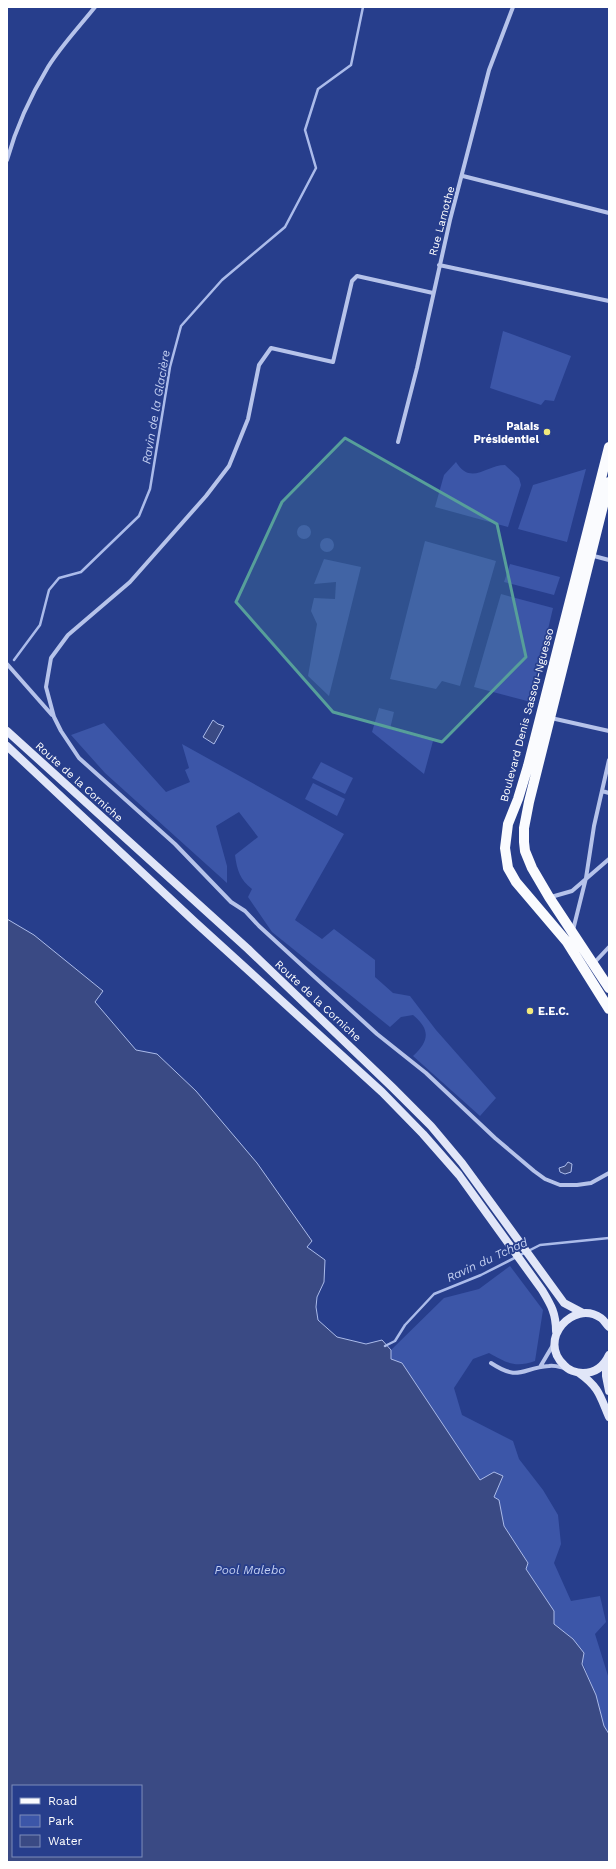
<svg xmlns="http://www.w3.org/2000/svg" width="616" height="1869" font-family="'Work Sans',sans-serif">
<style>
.green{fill:#3c56a8}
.water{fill:#3a4a84;stroke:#abbbea;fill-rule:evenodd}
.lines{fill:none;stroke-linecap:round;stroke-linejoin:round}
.stream{stroke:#abbbea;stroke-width:2.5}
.street{stroke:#b6c3ea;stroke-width:4}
.secondary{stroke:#e1e6f8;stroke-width:8}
.primary{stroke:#fafbfe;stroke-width:10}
.marked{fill:#579f9a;fill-opacity:0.2;stroke:#579f9a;stroke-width:3;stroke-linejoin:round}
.poi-dot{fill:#f2e97c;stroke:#273e8c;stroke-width:1.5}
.labels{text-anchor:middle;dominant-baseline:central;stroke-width:3.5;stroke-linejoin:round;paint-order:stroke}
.street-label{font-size:11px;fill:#fff;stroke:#273e8c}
.poi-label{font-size:11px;font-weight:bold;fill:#fff;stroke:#273e8c;text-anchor:end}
.water-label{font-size:12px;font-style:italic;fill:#c2cef1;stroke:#273e8c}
</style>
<rect width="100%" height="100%" fill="#273e8c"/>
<!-- green -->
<path class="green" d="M 503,331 L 571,356 L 554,401 L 545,400 L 541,405 L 490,388 Z
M 456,462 C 471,486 486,465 505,465 L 519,478 L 521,485 L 508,527 L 435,507 L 444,475 Z
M 586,469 L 567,542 L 518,529 L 533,485 Z
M297 532a7 7 0 1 1 14 0a7 7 0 1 1-14 0Z
M320 545a7 7 0 1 1 14 0a7 7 0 1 1-14 0Z
M 425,541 L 496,561 L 460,686 L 442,681 L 436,689 L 390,679 Z
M 324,559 L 361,567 L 329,696 L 308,676 L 317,624 L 311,611 L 314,598 L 335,599 L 336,582 L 314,584 Z
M 510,564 L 560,577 L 554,595 L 504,582 Z
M 501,594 L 553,608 L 531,702 L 474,687 Z
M 379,708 L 394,712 L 390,729 L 433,741 L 424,774 L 372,732 Z
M 104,723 L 166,792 L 190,782 L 185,770 L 189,768 L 182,744 L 344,834 L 295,920 L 322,939 L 334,929 L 375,960 L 375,977 L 393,993 L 410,996 L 436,1030 L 496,1098 L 480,1116 L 413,1056 C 429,1041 431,1030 413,1015 L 401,1017 L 390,1027 L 272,932 L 248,897 L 252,889 C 240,880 237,870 235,855 L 258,837 L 239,812 L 216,826 L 227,866 L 227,883 L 105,773 L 71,735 Z
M 321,762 L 353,778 L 345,794 L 312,778 Z
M 313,783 L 345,799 L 337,816 L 305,799 Z
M 510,1266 L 543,1310 L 535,1361 C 515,1368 507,1363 489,1353 L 473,1359 L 454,1388 L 462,1415 L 513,1441 L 519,1459 L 543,1490 L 558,1515 L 561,1544 L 554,1563 L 571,1601 L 600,1596 L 606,1622 L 595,1634 L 609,1679 L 609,1734 L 604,1726 L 596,1695 L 573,1639 L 554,1624 L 554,1611 L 526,1569 L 528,1563 L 504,1526 L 499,1501 L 493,1497 L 480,1480 L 402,1363 L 391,1360 L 391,1350 L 444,1298 L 479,1289 Z"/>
<!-- water -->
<path class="water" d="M 213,720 L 218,724 L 224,726 L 214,744 L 203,737 Z
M 7,919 L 34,935 L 103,991 L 95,1002 L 136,1050 L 157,1054 L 196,1091 L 257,1163 L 312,1241 L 307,1247 L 325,1260 L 324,1282 L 317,1297 L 316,1307 L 318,1320 L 337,1337 L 366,1344 L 382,1340 L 391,1350 L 391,1359 L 402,1363 L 480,1480 L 494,1472 L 503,1476 L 494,1497 L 499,1500 L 504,1526 L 528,1563 L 526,1569 L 554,1611 L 554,1624 L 573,1639 L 584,1653 L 582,1664 L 596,1695 L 604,1726 L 609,1734 L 609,1862 L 7,1862 ZM 13,1786 L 141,1786 L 141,1856 L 13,1856 Z
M 568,1162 L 572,1164 L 571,1172 L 565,1174 L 560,1172 L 559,1168 L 565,1166 Z"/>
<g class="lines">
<!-- stream -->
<path class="stream" d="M 14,660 L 40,625 L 49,590 L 59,578 L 81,572 L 139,516 L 150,489 L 170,367 L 181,326 L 222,280 L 285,227 L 316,168 L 305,130 L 318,89 L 351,65 L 363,7
M 385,1346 L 395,1341 L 405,1325 L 434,1294 L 481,1275 L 540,1245 L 609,1238"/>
<!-- street -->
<path class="street" d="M 7,160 C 16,128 31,95 48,67 C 61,46 79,27 95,7
M 463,176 L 609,213
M 439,265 L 609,301
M 433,293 L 357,276 L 352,281 L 333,362 L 271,348 L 259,365 L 248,419 L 229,466 L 206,496 L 130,582 L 68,635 L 51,658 L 46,687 L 54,717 L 61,731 L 79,758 L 175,844 L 231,902 L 245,911 L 259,926 L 377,1034 L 426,1073 L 495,1138 L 534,1171 L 545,1179 L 560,1185 L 577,1185 L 591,1183 L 609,1173
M 398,442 L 417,368 L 450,220 L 489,70 L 513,7
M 590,555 L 609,560
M 7,664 L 52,715
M 551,718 L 609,731
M 602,791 L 609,793
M 551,897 L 572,891 L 609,859
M 573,930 L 586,878 L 594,826 L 609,760
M 594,963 L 609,947
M 491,1363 C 520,1382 521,1368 549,1366 C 554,1365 560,1367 565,1368
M 540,1367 L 553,1345"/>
<!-- secondary -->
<path class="secondary" d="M 7,731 L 248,949 L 392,1087 L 431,1126 L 462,1163 L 564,1303 L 583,1313
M 7,746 L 195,922 L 382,1092 L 423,1134 L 459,1175 L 542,1290 C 551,1305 556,1313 556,1331
M 609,1327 C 606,1324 604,1320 601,1318 C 573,1299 537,1340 564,1365 C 568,1370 576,1373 583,1373 C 595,1373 604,1366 609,1355
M 606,1362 L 606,1376 L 609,1391
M 579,1373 C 599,1387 600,1396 609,1417"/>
<!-- primary -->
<path class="primary" d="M 609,447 L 528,766 L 518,799 L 508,824 L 505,848 L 508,868 L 516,882 L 567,942 L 609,1009
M 609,482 L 529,802 L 524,828 L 524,842 L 525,851 L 532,868 L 549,897 L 609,988"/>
</g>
<!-- marked area -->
<path class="marked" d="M 345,438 L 497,524 L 526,657 L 442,742 L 333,712 L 236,602 L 282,502 Z"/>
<!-- markers -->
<g class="poi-dot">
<circle cx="547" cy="432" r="4"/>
<circle cx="530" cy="1011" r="4"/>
</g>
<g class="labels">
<!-- street labels -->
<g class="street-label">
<text transform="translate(442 221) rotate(-75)">Rue Lamothe</text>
<text transform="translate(527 715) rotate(-75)">Boulevard Denis Sassou-Nguesso</text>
<text transform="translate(79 782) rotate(42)">Route de la Corniche</text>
<text transform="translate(318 1001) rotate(43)">Route de la Corniche</text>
</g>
<!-- poi labels -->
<g class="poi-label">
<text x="539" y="426">Palais<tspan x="539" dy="13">Présidentiel</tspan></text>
<text x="538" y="1011" text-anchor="start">E.E.C.</text>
</g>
<!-- water labels -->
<g class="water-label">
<text transform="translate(156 407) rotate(-80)">Ravin de la Glacière</text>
<text transform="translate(487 1260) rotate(-25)">Ravin du Tchad</text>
<text x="250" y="1570">Pool Malebo</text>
</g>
</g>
<!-- border -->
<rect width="616" height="1869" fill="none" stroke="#ffffff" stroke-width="16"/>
<!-- legend -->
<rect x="12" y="1785" width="130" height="72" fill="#273e8c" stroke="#7d8bba"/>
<rect x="20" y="1798" width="20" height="6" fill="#fafbfe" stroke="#7d8bba"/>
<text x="48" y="1805" font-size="12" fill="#ffffff">Road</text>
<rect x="20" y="1815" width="20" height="12" fill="#3c56a8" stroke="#7d8bba"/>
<text x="48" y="1825" font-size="12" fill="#ffffff">Park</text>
<rect x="20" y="1835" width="20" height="12" fill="#3a4a84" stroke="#7d8bba"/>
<text x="48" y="1845" font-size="12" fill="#ffffff">Water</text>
</svg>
